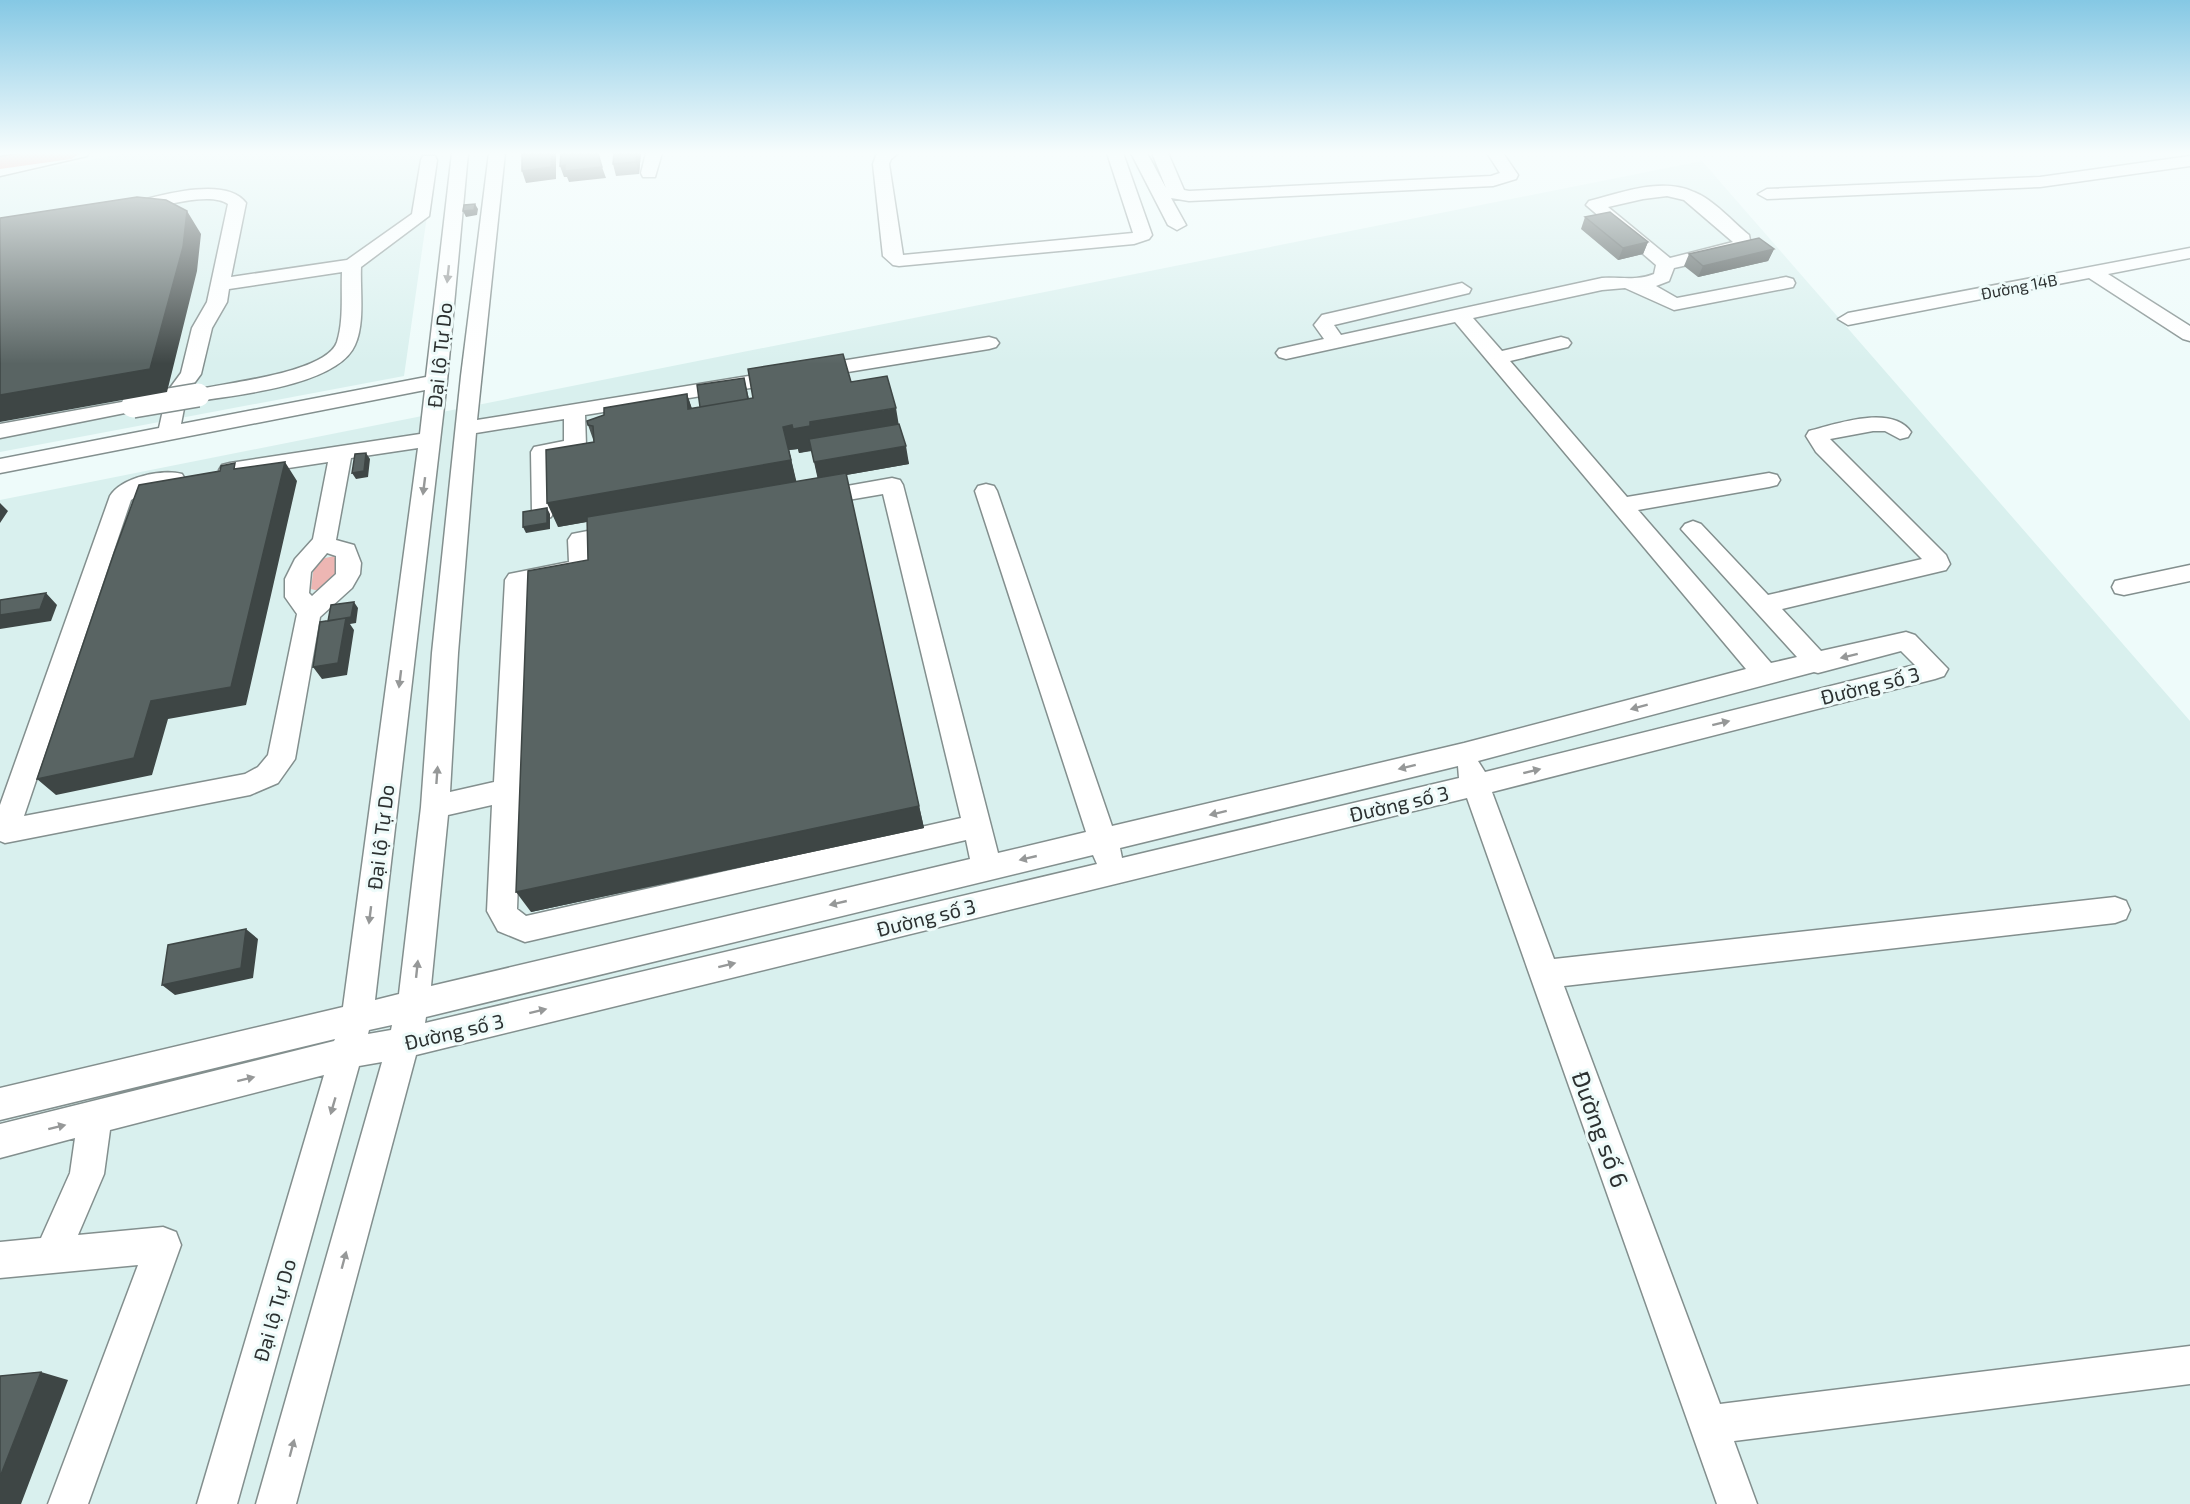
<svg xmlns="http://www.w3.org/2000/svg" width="2190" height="1504" font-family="'Exo 2',sans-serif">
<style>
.built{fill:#d9f0ee}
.green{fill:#edb6b3}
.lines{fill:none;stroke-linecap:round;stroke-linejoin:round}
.minor-casing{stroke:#838f8e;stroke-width:3}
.highway-casing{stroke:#b46f6d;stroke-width:3}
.minor{fill:#fff;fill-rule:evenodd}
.highway{fill:#fd918e;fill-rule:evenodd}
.minor-bridge-casing{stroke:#838f8e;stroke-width:26;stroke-linecap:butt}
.minor-bridge{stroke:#fff;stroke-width:23}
.wall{fill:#4d5655;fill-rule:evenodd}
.shaded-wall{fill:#3e4645}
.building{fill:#596463;stroke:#3e4645;stroke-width:1.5}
.oneway{fill:#969898}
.labels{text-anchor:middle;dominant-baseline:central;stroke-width:6;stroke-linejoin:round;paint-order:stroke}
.far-street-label{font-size:16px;fill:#2c3131;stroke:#eefbfa}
.street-label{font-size:20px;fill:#2c3131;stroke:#eefbfa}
.near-street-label{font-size:24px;fill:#2c3131;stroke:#eefbfa}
</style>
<rect width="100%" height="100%" fill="#eefbfa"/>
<!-- built -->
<path class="built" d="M 126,153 L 436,153 L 404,376 L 0,452 L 0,177 Z
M 1702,161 L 2190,721 L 2190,1504 L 0,1504 L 0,500 Z"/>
<!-- green -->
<path class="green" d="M 334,556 L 338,561 L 336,575 L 319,591 L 311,589 L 314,565 L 321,559 Z"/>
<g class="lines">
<!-- minor casing -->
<g class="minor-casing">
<path id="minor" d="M 57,153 L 89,153 L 87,156 L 0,176 L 0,166 Z
M 452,153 L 468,153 L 447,381 L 375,1000 L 399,994 L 421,807 L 432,653 L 461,376 L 489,153 L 505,153 L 477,420 L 989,337 L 996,339 L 999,343 L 996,347 L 989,349 L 585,415 L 586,446 L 583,451 L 553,457 L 554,512 L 551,517 L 543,520 L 535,517 L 532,512 L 531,452 L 534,447 L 564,441 L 564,419 L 476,433 L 458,653 L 450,792 L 494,782 L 505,580 L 509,574 L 569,562 L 568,540 L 572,534 L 624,524 L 632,526 L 636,532 L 632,538 L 592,546 L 593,568 L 589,574 L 529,586 L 517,909 L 526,916 L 961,818 L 883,494 L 813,506 L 805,504 L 802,499 L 805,494 L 813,492 L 892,478 L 900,480 L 903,485 L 998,853 L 1086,832 L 975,491 L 978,486 L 986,484 L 994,486 L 997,491 L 1112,826 L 1464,743 L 1746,669 L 1455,322 L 1286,359 L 1279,357 L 1276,353 L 1279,349 L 1324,339 L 1314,325 L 1322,315 L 1462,283 L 1471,289 L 1469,293 L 1334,325 L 1341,335 L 1602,278 C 1622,277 1636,281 1654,274 L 1656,265 L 1586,205 L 1589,201 C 1621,193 1661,177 1694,192 C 1714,200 1733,222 1749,235 L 1751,245 L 1741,253 L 1674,268 L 1669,281 L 1656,286 L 1677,298 L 1786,277 L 1793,279 L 1795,283 L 1793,287 L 1674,310 L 1625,288 L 1602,290 L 1473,318 L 1502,351 L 1561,337 L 1568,339 L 1571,343 L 1568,347 L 1510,361 L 1627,497 L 1769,473 L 1777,475 L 1780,480 L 1777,485 L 1769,487 L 1638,510 L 1771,663 L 1797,657 L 1681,529 L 1685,524 L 1693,521 L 1701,524 L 1768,595 L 1922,559 L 1816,452 L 1806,436 L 1809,431 C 1836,424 1892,404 1911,432 L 1908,437 L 1900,439 L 1885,431 L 1873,431 L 1830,439 L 1946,555 L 1950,564 L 1946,570 L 1782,609 L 1821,651 L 1906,632 L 1915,635 L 1948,669 L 1944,676 L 1935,679 L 1492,792 L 1554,959 L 2115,897 L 2126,901 L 2130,910 L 2126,919 L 2115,923 L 1564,986 L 1720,1404 L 2190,1346 L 2190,1384 L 1734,1441 L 1757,1504 L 1717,1504 L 1467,798 L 416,1055 L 296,1504 L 256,1504 L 382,1062 L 359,1066 L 237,1504 L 197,1504 L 324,1075 L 110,1130 L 104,1174 L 78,1235 L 163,1227 L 176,1232 L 181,1245 L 88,1504 L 48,1504 L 138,1265 L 0,1278 L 0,1242 L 41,1238 L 70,1173 L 75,1138 L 0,1158 L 0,1124 L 334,1041 L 335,1039 L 0,1120 L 0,1088 L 343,1007 L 418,448 L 351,458 L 336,540 L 354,545 L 361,563 L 360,574 L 352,588 L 320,617 L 295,759 L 278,783 L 250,795 L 5,843 L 0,841 L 0,805 L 110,496 C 122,477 162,469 182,474 L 185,479 L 182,484 L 145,491 L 131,500 L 24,816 L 245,774 L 258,767 L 268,755 L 297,614 L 285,597 L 285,579 L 295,559 L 313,539 L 328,462 L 230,477 L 222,475 L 219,470 L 222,465 L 230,463 L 420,434 L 425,390 L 0,473 L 0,459 L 159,428 L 167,392 L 181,373 L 192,328 L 207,302 L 228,204 C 209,190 152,209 130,214 L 121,209 L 124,205 C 152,198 225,174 246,203 L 231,277 L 347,260 L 412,214 L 421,160 L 423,156 L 435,156 L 437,160 L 429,216 L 361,267 C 360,291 365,323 355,345 C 338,385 237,395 198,401 L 191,399 L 188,395 L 191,391 C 221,383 326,374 337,342 C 344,320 341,294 342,272 L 229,289 L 227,302 L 212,328 L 201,374 L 187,393 L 181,424 L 426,377 ZM 1667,196 L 1684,200 L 1733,242 L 1670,258 L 1608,207 L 1643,199 ZM 327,553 L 336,556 L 336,574 L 312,596 L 309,593 L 311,572 ZM 1901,651 L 1915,665 L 1485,772 L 1478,761 L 1814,672 L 1818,673 ZM 1458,766 L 1459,778 L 1122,858 L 1120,848 ZM 492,805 L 487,911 L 498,931 L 525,942 L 966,840 L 970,859 L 431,986 L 448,815 ZM 1093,855 L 1097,864 L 425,1023 L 426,1017 ZM 392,1025 L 391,1030 L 368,1034 L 369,1030 Z
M 646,153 L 662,153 L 655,177 L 643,177 L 641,173 Z
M 877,153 L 898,153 L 891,159 L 889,164 L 903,255 L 1133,233 L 1107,153 L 1123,153 L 1152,235 L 1149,239 L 1134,244 L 899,266 L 893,265 L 883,256 L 873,164 Z
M 1131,153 L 1147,153 L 1166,188 L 1152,153 L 1168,153 L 1184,190 L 1189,191 L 1491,176 L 1500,173 L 1487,153 L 1503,153 L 1518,175 L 1516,179 L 1493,186 L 1189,201 L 1171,198 L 1186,225 L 1177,230 L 1168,225 Z
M 2190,156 L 2190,166 L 2040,187 L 1767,199 L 1758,194 L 1767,189 L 2040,177 Z
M 2190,248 L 2190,258 L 2108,274 L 2190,326 L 2190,341 L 2183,339 L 2089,278 L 1848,325 L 1838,319 L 1848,313 Z
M 133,400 L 140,402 L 143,406 L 140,410 L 0,438 L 0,424 Z
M 2190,565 L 2190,581 L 2124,595 L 2115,593 L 2112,587 L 2115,581 L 2124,579 Z"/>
</g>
<!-- highway casing -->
<g class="highway-casing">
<path id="highway" d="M 25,153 L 81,153 L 71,159 L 0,169 L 0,157 Z"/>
</g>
<!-- minor -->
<use href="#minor" class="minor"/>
<!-- highway -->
<use href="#highway" class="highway"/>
<!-- minor-bridge casing -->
<g class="minor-bridge-casing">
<path id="minor-bridge" d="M 133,406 L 198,395"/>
</g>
<!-- minor-bridge -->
<use href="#minor-bridge" class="minor-bridge"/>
</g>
<!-- wall -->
<path class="wall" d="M 641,153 L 639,174 L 616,176 L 613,164 Z
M 1585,217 L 1648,242 L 1643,254 L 1618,260 L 1581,229 Z
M 1774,249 L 1768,261 L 1698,277 L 1684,266 L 1689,254 Z
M 744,378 L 749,399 L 851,382 L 898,424 L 909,464 L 846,475 L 924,828 L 531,912 L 588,560 L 587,522 L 558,527 L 594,442 L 588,425 L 604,415 L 687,394 L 692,409 L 700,407 ZM 798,449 L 799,453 L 812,451 L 818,478 L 796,482 L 789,450 Z"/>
<!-- shaded-wall -->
<path class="shaded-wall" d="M 552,153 L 556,153 L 556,179 L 526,183 L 522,171 Z
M 637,153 L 641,153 L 639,174 L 636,162 Z
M 565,165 L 602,167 L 606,178 L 569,182 L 567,177 L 564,177 L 560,166 Z
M 475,204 L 478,209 L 477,215 L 466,217 L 463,211 Z
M 187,211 L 201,234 L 197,271 L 167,392 L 0,422 L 0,395 Z
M 1648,242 L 1643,254 L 1618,260 L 1623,248 Z
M 1774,249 L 1768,261 L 1698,277 L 1703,266 Z
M 687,394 L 695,418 L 688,409 Z
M 896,408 L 900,432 L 799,453 L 798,449 L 789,450 L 797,484 L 558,527 L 547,503 L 783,427 Z
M 906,446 L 909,464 L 818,480 L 814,462 Z
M 366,453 L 370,459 L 368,477 L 356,479 L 352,473 Z
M 285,462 L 297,481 L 246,705 L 168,719 L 152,775 L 56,795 L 37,779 L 151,701 Z
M 0,503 L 8,511 L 0,523 Z
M 547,508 L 550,514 L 550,529 L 526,533 L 523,527 Z
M 46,593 L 57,605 L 51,621 L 0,629 L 0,615 Z
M 354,602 L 358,608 L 356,623 L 350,624 L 354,630 L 347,675 L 322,679 L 313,667 Z
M 919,806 L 924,828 L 531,912 L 516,892 Z
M 246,929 L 258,939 L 253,978 L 175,995 L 162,985 Z
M 41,1372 L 68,1380 L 21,1504 L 0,1504 L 0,1477 Z"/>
<!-- building -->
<path class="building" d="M 522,153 L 552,153 L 551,167 L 522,171 Z
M 561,153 L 598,153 L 602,167 L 565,171 L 565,165 L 560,166 Z
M 614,153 L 637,153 L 636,162 L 613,164 Z
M 137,197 L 166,200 L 187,211 L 183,247 L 150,369 L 0,395 L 0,218 Z
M 475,204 L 474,210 L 463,211 L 464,205 Z
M 1610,212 L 1648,242 L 1623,248 L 1585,217 Z
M 1759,238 L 1774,249 L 1703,266 L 1689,254 Z
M 843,354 L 851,382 L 887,376 L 896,408 L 810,422 L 810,426 L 793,429 L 792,425 L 783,427 L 791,460 L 547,503 L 546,450 L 594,442 L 593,426 L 588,425 L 587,421 L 604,415 L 604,408 L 687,394 L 688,409 L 753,398 L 748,369 Z
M 744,378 L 748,399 L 700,407 L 697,385 Z
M 899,424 L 906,446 L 814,462 L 809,439 Z
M 366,453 L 364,471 L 352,473 L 355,454 Z
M 285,462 L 231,687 L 151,701 L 134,758 L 37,779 L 114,553 L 139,485 L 220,471 L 221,466 L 235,463 L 234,469 Z
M 846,473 L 919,806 L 516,892 L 528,571 L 588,560 L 587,517 Z
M 547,508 L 547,523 L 523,527 L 523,512 Z
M 46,593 L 40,609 L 0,615 L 0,600 Z
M 354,602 L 351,617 L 328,621 L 331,605 Z
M 346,618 L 338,663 L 313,667 L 320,622 Z
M 246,929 L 241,968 L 162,985 L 168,945 Z
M 41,1372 L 0,1477 L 0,1376 Z"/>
<!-- one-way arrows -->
<defs><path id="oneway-solid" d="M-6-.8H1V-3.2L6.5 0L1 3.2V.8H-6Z" transform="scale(1.5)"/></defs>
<g class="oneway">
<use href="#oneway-solid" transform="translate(448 274) rotate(96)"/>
<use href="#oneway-solid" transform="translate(424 486) rotate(97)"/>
<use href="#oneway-solid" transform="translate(1849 656) rotate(166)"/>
<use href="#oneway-solid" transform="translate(400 679) rotate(97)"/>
<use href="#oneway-solid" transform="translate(1639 707) rotate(165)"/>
<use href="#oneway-solid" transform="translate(1721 723) rotate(-14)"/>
<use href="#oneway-solid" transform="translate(1407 767) rotate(166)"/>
<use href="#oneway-solid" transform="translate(1532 771) rotate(-14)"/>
<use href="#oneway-solid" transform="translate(437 775) rotate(-86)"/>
<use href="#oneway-solid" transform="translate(1218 813) rotate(166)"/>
<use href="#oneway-solid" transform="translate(1028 858) rotate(167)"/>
<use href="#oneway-solid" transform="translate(838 903) rotate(167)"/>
<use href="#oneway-solid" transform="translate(370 915) rotate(97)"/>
<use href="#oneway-solid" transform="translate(727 965) rotate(-14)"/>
<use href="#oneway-solid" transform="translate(417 969) rotate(-84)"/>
<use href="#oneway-solid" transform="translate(538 1011) rotate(-14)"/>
<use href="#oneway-solid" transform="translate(246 1079) rotate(-14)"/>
<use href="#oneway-solid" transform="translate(333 1106) rotate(106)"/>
<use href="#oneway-solid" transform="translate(57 1127) rotate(-14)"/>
<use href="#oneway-solid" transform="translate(344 1260) rotate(-75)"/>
<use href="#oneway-solid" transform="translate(292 1448) rotate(-75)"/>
</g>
<!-- sky -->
<linearGradient id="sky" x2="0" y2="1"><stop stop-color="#85c8e4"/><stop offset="0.42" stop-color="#f7fdfd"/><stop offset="1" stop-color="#f7fdfd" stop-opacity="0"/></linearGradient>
<rect width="2190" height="364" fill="url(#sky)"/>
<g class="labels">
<!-- far-street labels -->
<g class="far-street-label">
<text transform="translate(2019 286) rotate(-11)">Đường 14B</text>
</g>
<!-- street labels -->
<g class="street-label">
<text transform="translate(439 355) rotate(-84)">Đại lộ Tự Do</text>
<text transform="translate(1870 685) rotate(-14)">Đường số 3</text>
<text transform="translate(1399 803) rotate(-13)">Đường số 3</text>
<text transform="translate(380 837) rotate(-83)">Đại lộ Tự Do</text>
<text transform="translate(926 917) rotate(-14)">Đường số 3</text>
<text transform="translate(454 1031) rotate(-13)">Đường số 3</text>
<text transform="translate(274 1310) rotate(-74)">Đại lộ Tự Do</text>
</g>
<!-- near-street labels -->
<g class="near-street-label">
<text transform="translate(1601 1129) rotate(70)">Đường số 6</text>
</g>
</g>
</svg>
